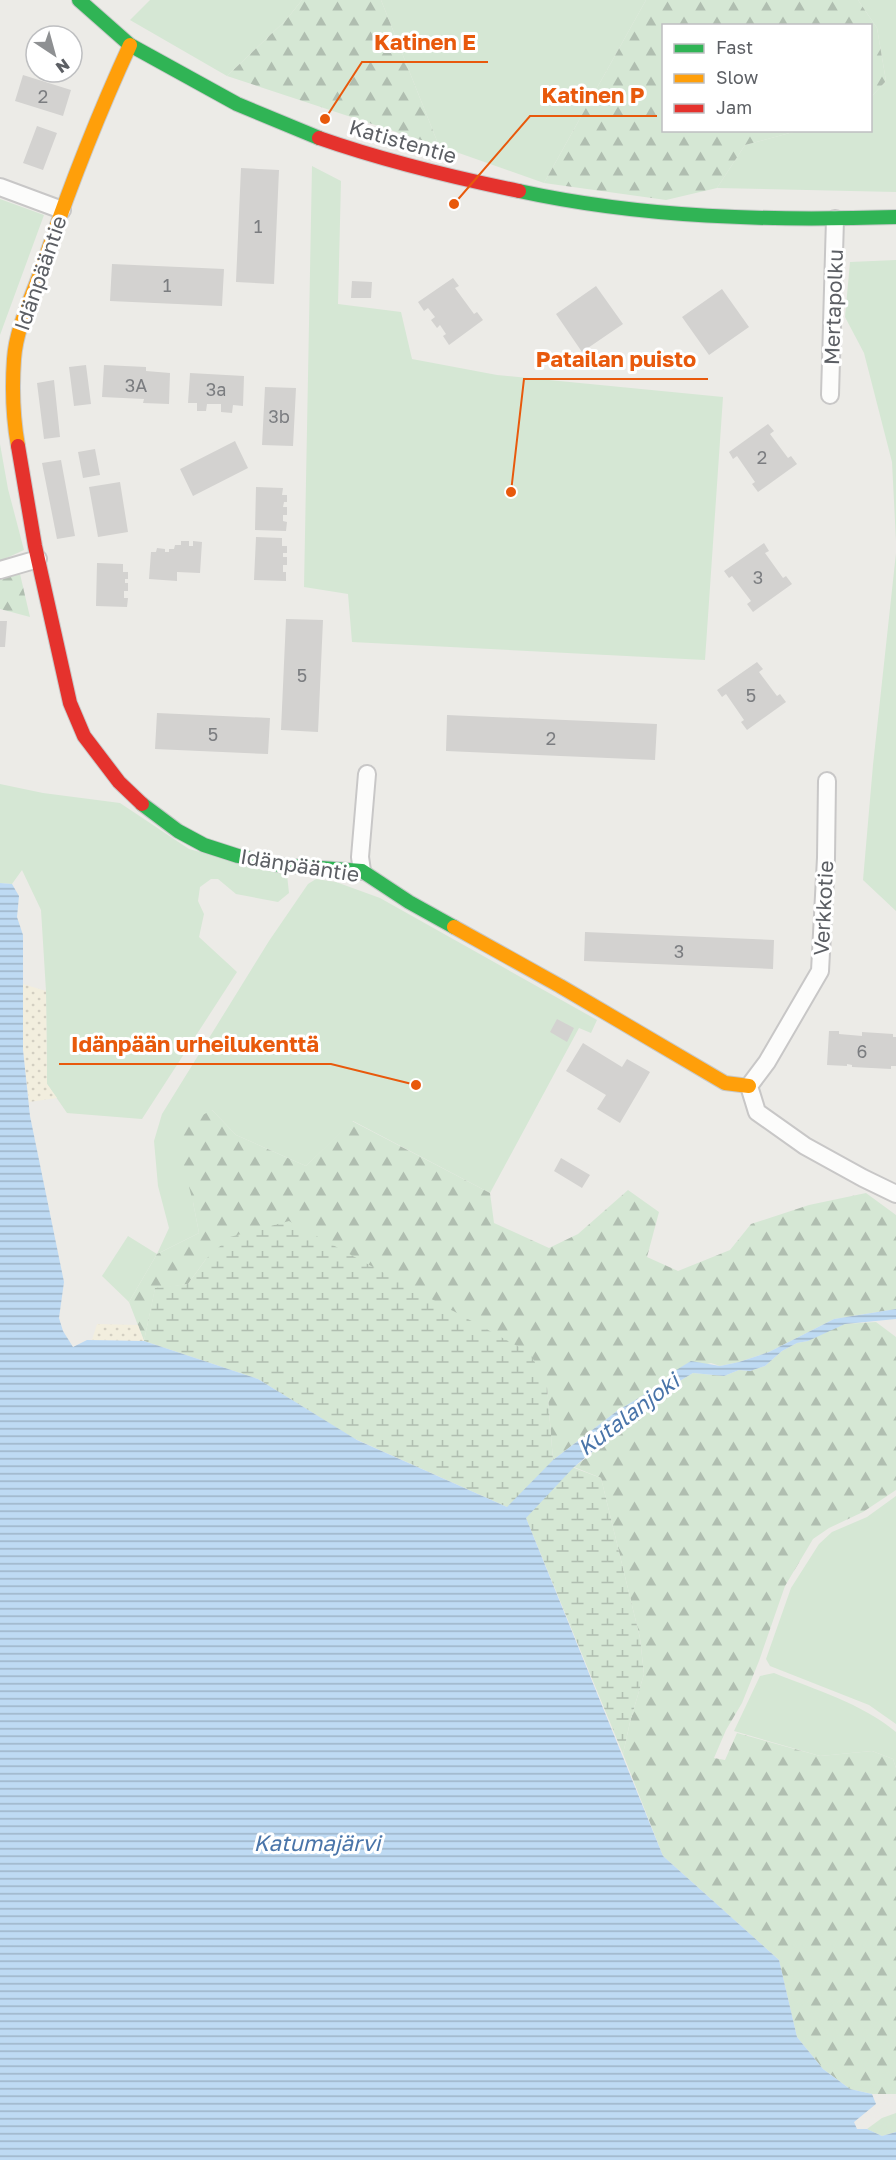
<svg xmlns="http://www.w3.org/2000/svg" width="896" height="2160" font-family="'Golos Text',sans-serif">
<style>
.green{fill:#d5e7d4}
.forest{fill:url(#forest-firs)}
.wetland{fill:url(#wetland-marsh)}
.sand{fill:url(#sand-dots)}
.water{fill:url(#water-rules)}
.building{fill:#d3d2d0}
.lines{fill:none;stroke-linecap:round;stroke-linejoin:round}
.street-casing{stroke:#c8c7c7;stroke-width:20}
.fast-casing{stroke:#c8c9c9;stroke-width:16}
.slow-casing{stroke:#c8c9c9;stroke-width:16}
.jam-casing{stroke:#c8c9c9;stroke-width:16}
.street{stroke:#fcfcfb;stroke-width:16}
.fast{stroke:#30b455;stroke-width:14}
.slow{stroke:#ff9f0a;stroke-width:14}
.jam{stroke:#e5322d;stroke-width:14}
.labels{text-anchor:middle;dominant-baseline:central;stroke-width:6;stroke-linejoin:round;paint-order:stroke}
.number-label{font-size:18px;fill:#7b7d80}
.street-label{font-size:21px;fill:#5c5f64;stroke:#fff}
.water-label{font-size:22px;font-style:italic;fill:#4974a9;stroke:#fff}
.leader{fill:none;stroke:#e8590c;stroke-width:2}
.callout-dot{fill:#e8590c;stroke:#fff;stroke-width:2}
.callout-label{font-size:22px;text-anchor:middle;font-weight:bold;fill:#e8590c;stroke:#fff;stroke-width:6;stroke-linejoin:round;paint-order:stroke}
</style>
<defs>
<pattern id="forest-firs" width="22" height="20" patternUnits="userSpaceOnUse" patternTransform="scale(1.5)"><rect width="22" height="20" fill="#d5e7d4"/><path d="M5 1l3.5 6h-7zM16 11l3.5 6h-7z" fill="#b0beb0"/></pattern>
<pattern id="wetland-marsh" width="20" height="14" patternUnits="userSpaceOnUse" patternTransform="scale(1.5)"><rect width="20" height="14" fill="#d5e7d4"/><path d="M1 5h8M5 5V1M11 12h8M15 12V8" fill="none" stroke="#b0beb0"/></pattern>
<pattern id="sand-dots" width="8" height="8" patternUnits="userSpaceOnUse" patternTransform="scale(1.5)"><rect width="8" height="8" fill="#f2eede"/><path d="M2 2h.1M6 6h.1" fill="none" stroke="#d2cec1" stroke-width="1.8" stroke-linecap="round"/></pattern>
<pattern id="water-rules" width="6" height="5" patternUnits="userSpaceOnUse" patternTransform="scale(1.5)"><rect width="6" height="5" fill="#bedaf3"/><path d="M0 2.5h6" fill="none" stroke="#9eb4c8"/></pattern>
</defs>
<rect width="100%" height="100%" fill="#ecebe7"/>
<!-- green -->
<path class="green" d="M 150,0 L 302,0 L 286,20 L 227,76 L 130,20 Z
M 381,0 L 646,0 L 544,183 L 439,146 Z
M 858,0 L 896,0 L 896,192 L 717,188 L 745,145 L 797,131 L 870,130 L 871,97 L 886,81 L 877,28 Z
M 312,166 L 341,181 L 338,304 L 401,312 L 412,359 L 497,375 L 723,397 L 705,660 L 352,642 L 348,594 L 304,587 Z
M 0,199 L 44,215 L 0,335 Z
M 896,260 L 896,541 L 892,462 L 864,353 L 845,317 L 850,262 Z
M 0,444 L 8,489 L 24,550 L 0,561 Z
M 896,553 L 896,911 L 863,880 L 873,765 Z
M 0,784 L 43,793 L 120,803 L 189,849 L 287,875 L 289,893 L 278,902 L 236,894 L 218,879 L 211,879 L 200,887 L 198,901 L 204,914 L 199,937 L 237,972 L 142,1119 L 67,1113 L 47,1084 L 46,991 L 41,910 L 22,870 L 12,884 L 0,883 Z
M 316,879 L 336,882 L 380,898 L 597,1020 L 591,1033 L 579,1028 L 490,1193 L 353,1121 L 306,1166 L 236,1135 L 212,1110 L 193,1202 L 199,1233 L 157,1254 L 129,1302 L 102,1276 L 128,1236 L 157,1254 L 169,1228 L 158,1186 L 154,1141 L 162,1114 L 269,941 L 308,884 Z
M 896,1496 L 896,1724 L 869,1705 L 770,1666 L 766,1659 L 791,1588 L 819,1544 L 832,1532 L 867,1517 Z
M 774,1673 C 816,1690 861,1703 896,1732 L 896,1768 L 893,1759 L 872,1751 L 820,1756 L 734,1731 L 760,1676 Z
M 896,2113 L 896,2132 L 882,2136 L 867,2129 L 882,2118 Z"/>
<!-- forest -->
<path class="forest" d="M 302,0 L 381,0 L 439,146 L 227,76 L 286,20 Z
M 646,0 L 858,0 L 877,28 L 886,81 L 871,97 L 870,26 L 664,26 L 664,130 L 797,131 L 745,145 L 717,188 L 666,200 L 544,183 Z
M 20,574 L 30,617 L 0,609 L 0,579 Z
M 212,1110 L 236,1135 L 306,1166 L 352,1121 L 490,1193 L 494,1223 L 549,1248 L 578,1234 L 628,1190 L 659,1212 L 647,1257 L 678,1271 L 730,1250 L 751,1224 L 809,1205 L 866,1193 L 896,1215 L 896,1309 L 834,1319 L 769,1352 L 739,1362 L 720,1366 L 711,1363 L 673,1372 L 662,1384 L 617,1411 L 553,1460 L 547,1386 L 206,1259 L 188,1284 L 155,1289 L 144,1341 L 129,1302 L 157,1254 L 199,1233 L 193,1202 L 174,1130 Z
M 876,1322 L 896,1337 L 896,1490 L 863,1512 L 829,1528 L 813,1539 L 785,1586 L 759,1661 L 742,1703 L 726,1730 L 714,1758 L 725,1760 L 737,1733 L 820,1756 L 872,1751 L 893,1759 L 896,1768 L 896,2094 L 872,2094 L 850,2089 L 823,2069 L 797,2037 L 779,1960 L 663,1856 L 623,1754 L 630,1722 L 644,1674 L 640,1638 L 601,1478 L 574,1467 L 590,1455 L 628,1412 L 693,1373 L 724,1376 L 739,1370 L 750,1371 L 765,1366 L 782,1351 L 797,1343 L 808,1341 L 826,1331 L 845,1324 Z"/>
<!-- wetland -->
<path class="wetland" d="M 289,1221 L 530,1353 L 547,1386 L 553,1460 L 601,1478 L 640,1638 L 644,1674 L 630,1722 L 623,1754 L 526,1518 L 507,1507 L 353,1438 L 258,1379 L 144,1341 L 155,1288 L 188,1284 L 206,1259 L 230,1237 Z"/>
<!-- sand -->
<path class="sand" d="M 23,984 L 46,991 L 47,1084 L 57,1098 L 29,1102 L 23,1050 Z
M 97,1324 L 138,1325 L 144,1341 L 92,1340 Z"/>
<!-- water -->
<path class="water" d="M 0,883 L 12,884 L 19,896 L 17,917 L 23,935 L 23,1050 L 30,1116 L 64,1282 L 59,1318 L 63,1331 L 73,1347 L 87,1340 L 144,1341 L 258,1379 L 357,1440 L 507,1507 L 553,1460 L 617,1411 L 662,1384 L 673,1372 L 691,1361 L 720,1366 L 739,1362 L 769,1352 L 834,1319 L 896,1309 L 896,1319 L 845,1324 L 808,1341 L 797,1343 L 782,1351 L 765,1366 L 750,1371 L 739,1370 L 724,1376 L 693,1373 L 638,1406 L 633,1414 L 627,1412 L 622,1417 L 623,1421 L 616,1432 L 574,1467 L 526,1518 L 663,1856 L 779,1960 L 797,2037 L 823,2069 L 850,2089 L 872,2094 L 876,2104 L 854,2122 L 857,2129 L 867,2129 L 882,2136 L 896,2132 L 896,2160 L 0,2160 Z"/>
<!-- building -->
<path class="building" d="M 23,75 L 71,90 L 63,116 L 15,101 Z
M 37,126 L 57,133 L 43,170 L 23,163 Z
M 241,168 L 279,170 L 274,284 L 236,282 Z
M 112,264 L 224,269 L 222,306 L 110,301 Z
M 453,278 L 459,286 L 455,288 L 474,314 L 477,312 L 483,320 L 449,345 L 443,336 L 446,334 L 440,325 L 437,328 L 431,320 L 435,317 L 428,308 L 424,311 L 418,302 Z
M 352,281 L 372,282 L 371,298 L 351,298 Z
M 596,286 L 623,324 L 582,352 L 556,314 Z
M 722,289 L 749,327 L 709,355 L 682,317 Z
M 86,365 L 91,404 L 74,406 L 69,367 Z
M 104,365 L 146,367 L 146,371 L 170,373 L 169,404 L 143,403 L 144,399 L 102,397 Z
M 190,373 L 244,376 L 243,406 L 233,405 L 232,413 L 221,412 L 221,404 L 207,404 L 206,411 L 197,411 L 197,403 L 188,403 Z
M 54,380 L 60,437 L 44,439 L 37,383 Z
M 265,387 L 296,388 L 293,446 L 262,445 Z
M 768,424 L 774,431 L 770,434 L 788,458 L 791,456 L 797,464 L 758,492 L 752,484 L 755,482 L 737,456 L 733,459 L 729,452 Z
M 235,441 L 248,468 L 193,496 L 180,469 Z
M 95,449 L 100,475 L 83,478 L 78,452 Z
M 61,460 L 75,536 L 57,539 L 42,463 Z
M 120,482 L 128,532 L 98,537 L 89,487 Z
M 256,487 L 283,488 L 282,495 L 287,495 L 287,502 L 284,502 L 283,507 L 287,507 L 287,515 L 283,515 L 283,521 L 287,522 L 286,531 L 255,530 Z
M 256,537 L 282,538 L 282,546 L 287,546 L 287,553 L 283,553 L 283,557 L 287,557 L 287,565 L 283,565 L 283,572 L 286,572 L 286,581 L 254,580 Z
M 181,541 L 189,541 L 189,546 L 193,546 L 193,541 L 202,542 L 200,573 L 177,572 L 177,581 L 149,579 L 151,552 L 156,552 L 157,548 L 165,549 L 165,552 L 169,552 L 169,549 L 174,549 L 175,545 L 181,545 Z
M 764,543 L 769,551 L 765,553 L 783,578 L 786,576 L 792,584 L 753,612 L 747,604 L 751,601 L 732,576 L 729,578 L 724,571 Z
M 97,563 L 123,564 L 123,572 L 128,572 L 128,579 L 125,579 L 125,583 L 128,583 L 128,591 L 124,591 L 124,598 L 128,598 L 127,607 L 96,606 Z
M 286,619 L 323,620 L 318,732 L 281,730 Z
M 0,621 L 7,621 L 5,647 L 0,647 Z
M 757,662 L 763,669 L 759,672 L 777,696 L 780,694 L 786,702 L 747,730 L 741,722 L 744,720 L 726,694 L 722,697 L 717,690 Z
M 157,713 L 270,718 L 268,754 L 155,749 Z
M 447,715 L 657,724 L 655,760 L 446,751 Z
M 585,932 L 774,940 L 773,969 L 584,961 Z
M 557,1019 L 574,1028 L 567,1042 L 550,1032 Z
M 829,1031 L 839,1031 L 839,1034 L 862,1036 L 862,1032 L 893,1034 L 893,1037 L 896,1037 L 896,1066 L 891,1066 L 891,1069 L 852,1067 L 852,1065 L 847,1064 L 847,1066 L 827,1065 Z
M 583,1043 L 622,1067 L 627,1059 L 650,1072 L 620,1123 L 597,1109 L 606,1095 L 566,1071 Z
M 561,1158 L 590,1175 L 582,1188 L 554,1171 Z"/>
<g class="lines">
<!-- street casing -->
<g class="street-casing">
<path id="street" d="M 0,187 L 62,210
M 830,395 L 835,219
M 0,570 L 38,559
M 827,781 L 826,858 L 820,971 L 767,1062 L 749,1086 L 757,1112 L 805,1146 L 863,1178 L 896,1194
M 362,871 L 360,857 L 367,774"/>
</g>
<!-- fast casing -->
<g class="fast-casing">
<path id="fast" d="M 79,0 L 130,45 L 237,104 L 319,138
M 519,191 C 643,218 770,221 896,217
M 142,804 L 178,831 L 204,845 L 238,856 L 279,865 L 362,871 L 409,902 L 454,927"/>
</g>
<!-- slow casing -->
<g class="slow-casing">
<path id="slow" d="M 18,446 C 13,418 12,387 14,359 C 16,329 31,299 41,271 C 67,194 96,119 130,45
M 454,927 L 560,986 L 725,1083 L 749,1086"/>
</g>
<!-- jam casing -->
<g class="jam-casing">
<path id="jam" d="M 319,138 C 385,161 451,177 519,191
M 18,446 L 35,546 L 70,703 L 84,736 L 119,782 L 142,804"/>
</g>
<!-- street -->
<use href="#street" class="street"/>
<!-- fast -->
<use href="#fast" class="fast"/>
<!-- slow -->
<use href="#slow" class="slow"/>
<!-- jam -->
<use href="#jam" class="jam"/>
</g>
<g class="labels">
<!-- number labels -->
<g class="number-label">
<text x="43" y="96">2</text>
<text x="258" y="226">1</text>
<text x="167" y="285">1</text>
<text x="136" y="385">3A</text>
<text x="216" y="389">3a</text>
<text x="279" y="416">3b</text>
<text x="762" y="457">2</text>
<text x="758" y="577">3</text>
<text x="302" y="675">5</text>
<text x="751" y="695">5</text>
<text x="213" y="734">5</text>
<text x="551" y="738">2</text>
<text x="679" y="951">3</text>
<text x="862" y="1051">6</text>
</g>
<!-- street labels -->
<g class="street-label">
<text transform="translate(403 141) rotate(16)">Katistentie</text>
<text transform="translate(40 273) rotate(-71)">Idänpääntie</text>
<text transform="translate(833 307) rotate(-88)">Mertapolku</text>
<text transform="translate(300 865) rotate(9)">Idänpääntie</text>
<text transform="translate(823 908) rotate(-87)">Verkkotie</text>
</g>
<!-- water labels -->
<g class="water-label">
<text transform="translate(628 1414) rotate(-37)">Kutalanjoki</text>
<text x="317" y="1842">Katumajärvi</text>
</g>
</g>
<!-- callouts -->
<path class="leader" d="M325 119L362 62H488M454 204L530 116H657M511 492L524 379H708M416 1085L331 1064H59"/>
<g class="callout-dot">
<circle cx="325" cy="119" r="6"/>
<circle cx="454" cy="204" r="6"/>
<circle cx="511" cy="492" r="6"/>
<circle cx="416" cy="1085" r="6"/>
</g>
<g class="callout-label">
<text x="425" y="50">Katinen E</text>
<text x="593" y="103">Katinen P</text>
<text x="616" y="367">Patailan puisto</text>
<text x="195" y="1052">Idänpään urheilukenttä</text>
</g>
<!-- legend -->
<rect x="662" y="24" width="210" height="108" fill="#ffffff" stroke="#bebfc1" stroke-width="1.5"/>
<rect x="674" y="44" width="30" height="9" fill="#30b455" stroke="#bebfc1" stroke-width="1.5"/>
<text x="716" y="54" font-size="18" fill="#5c5f64">Fast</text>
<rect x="674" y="74" width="30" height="9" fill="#ff9f0a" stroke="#bebfc1" stroke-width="1.5"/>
<text x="716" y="84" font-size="18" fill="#5c5f64">Slow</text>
<rect x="674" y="104" width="30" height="9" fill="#e5322d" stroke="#bebfc1" stroke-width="1.5"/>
<text x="716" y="114" font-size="18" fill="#5c5f64">Jam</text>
<!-- north arrow -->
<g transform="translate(54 54) rotate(144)"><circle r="28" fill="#ffffff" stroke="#bebfc1" stroke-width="1.5"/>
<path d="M0-4.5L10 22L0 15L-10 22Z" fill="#8e9092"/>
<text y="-9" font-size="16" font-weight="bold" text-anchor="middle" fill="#5c5f64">N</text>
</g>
</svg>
